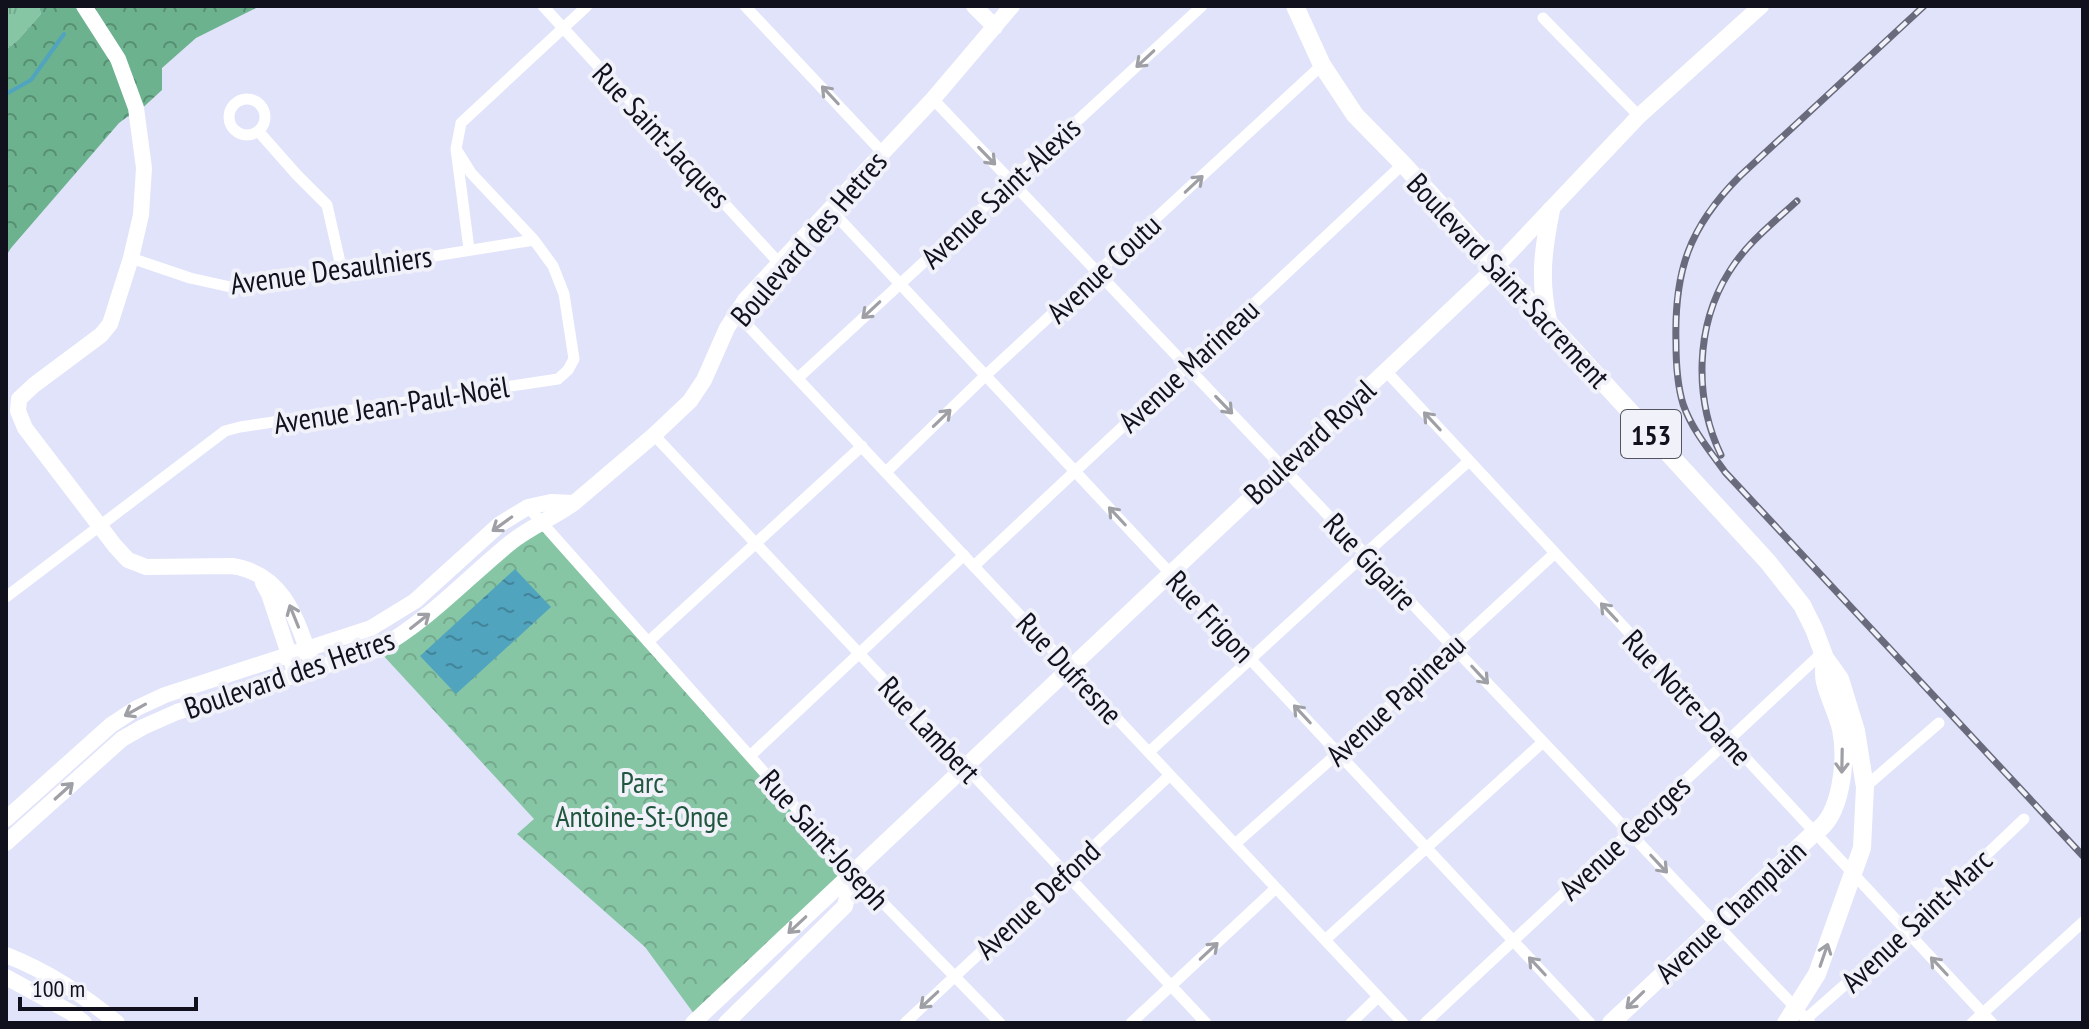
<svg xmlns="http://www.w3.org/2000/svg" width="2089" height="1029" font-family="'PT Sans Narrow',sans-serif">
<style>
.grass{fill:url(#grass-tufts)}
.forest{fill:url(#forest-crowns)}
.park{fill:url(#park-crowns)}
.water{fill:url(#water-ripples)}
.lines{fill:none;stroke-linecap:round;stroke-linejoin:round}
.stream{stroke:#51a4be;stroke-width:4}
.street{stroke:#fff;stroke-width:11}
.secondary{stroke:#fff;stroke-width:16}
.primary{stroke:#fff;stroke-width:18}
.rail-casing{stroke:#696b7c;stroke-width:7}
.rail{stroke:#f0f1f9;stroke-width:4;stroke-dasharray:12;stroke-linecap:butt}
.oneway{stroke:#9fa0a5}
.labels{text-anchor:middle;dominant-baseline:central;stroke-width:8;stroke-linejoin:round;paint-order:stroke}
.shield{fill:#f0f1f9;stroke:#53545f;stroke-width:2}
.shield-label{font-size:28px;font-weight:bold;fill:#10111d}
.street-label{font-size:30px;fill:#10111d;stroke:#f0f1f9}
.park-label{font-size:30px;fill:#21573f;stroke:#f0f1f9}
</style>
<defs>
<pattern id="grass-tufts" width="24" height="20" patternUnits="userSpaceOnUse" patternTransform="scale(2)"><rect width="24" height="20" fill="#87c6a5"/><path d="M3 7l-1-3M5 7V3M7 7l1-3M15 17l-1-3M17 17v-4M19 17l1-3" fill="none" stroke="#74a98e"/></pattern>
<pattern id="forest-crowns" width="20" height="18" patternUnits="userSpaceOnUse" patternTransform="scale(2)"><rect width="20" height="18" fill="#6cb28e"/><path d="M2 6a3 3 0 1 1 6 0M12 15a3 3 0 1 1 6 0" fill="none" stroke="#578f73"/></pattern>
<pattern id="park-crowns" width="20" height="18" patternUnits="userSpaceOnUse" patternTransform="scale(2)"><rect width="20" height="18" fill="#87c6a5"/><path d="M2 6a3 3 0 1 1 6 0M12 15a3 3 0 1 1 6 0" fill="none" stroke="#74a98e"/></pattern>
<pattern id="water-ripples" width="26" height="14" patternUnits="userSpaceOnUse" patternTransform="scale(2)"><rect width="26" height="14" fill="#51a4be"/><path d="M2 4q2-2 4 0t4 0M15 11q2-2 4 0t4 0" fill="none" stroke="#42849a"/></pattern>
</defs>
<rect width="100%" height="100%" fill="#e0e3fa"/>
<!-- grass -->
<path class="grass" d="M 6,6 L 39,6 L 41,14 L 18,40 L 6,50 Z"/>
<!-- forest -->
<path class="forest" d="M 39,6 L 260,6 L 196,38 L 162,68 L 162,90 L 137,113 L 127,117 L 119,123 L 11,248 L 6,256 L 6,50 L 18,40 L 41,14 Z"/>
<!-- park -->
<path class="park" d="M 541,522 L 853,872 L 700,1022 L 645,947 L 517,834 L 534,819 L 381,653 Z"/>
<!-- water -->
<path class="water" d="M 515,569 L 551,607 L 456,694 L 420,656 Z"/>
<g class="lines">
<!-- stream -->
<path class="stream" d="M 6,94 L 31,80 L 64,34"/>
<!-- street -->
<path class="street" d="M 543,6 L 780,264
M 745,6 L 883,153
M 1543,18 L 1639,116
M229 117a18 18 0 1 1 36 0a18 18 0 1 1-36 0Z
M 933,99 L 1810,1023
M 259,132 L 297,175 L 327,205 L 342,271
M 831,210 L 1590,1023
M 469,249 L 456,149 L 461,123 L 587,6
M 131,258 L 190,278 L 235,288 L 534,240
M 736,313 L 1403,1023
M 1385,370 L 1992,1023
M 798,378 L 1202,6
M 654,435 L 1206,1023
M 886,472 L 986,375 L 1322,65
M 528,507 L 853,872 L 1000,1023
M 974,566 L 1403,164
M 6,597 L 225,431 L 240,427 L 558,379 L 568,370 L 574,359 L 564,294 L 553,266 L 534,240 L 471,173 L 456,149
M 648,642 L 862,446
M 1149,752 L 1365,554 L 1469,461
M 750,756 L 964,555
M 1865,787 L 1939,723
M 1235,844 L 1338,753 L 1555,553
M 1325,940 L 1543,742
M 1806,1019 L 1906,931 L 2024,819
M 905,1023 L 1170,775
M 1131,1023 L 1276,888
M 1351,1023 L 1378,997
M 1425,1023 L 1823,652
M 1972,1023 L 2083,922"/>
<!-- secondary -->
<path class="secondary" d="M 84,6 L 118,59 L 136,108 L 144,168 L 141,215 L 131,258 L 110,324 L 101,335 L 34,385 L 19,399 L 18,411 L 25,428 L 115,546 L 128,560 L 146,567 L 232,566 C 287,574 298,625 314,669
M 974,6 L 995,27
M 263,583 L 269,594 L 293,666
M 6,819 L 111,725 L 137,708 L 165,695 L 371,628 L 415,601 L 500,524 L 528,507 L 551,502 L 574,503
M 6,843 L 122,739 L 143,727 L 177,712 L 378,649 C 428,621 466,579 510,543 C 530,527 553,518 574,503 L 654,435 L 690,401 L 704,380 L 727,328 L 745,300 L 933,99 L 1012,6
M 6,955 C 49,972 82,994 117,1023
M 6,977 L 72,1013 L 84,1023
M 693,1023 L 1497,266 L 1639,116 L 1761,6
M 726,1023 L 845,906 L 853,872"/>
<!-- primary -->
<path class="primary" d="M 1295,6 L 1322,65 L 1355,115 L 1403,164 L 1768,562 L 1802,605 L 1814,629 L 1825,658 L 1840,679 L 1856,731 L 1865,787 L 1862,848 L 1817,974 L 1786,1023
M 1548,320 C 1539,280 1543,250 1551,210
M 1611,1023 L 1815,832 C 1842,816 1847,759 1841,729 C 1837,713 1829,698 1825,682 C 1823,675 1824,666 1825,658"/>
<!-- rail casing -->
<g class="rail-casing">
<path id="rail" d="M 1924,6 L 1740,176 C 1689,227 1674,271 1676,343 C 1676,364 1677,384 1683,404 C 1692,430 1710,451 1725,472 L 2083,856
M 1721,455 C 1694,399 1695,326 1729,272 C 1746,244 1773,223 1797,201"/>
</g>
<!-- rail -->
<use href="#rail" class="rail"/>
</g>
<!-- one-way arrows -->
<defs><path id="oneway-shaft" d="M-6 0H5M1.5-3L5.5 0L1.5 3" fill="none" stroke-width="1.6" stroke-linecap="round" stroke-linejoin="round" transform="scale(2)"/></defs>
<g class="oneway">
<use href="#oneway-shaft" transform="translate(1145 59) rotate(137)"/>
<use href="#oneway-shaft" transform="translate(830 95) rotate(-133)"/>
<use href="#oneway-shaft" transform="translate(987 156) rotate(46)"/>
<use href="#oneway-shaft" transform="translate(1194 184) rotate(-43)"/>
<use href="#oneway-shaft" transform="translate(871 310) rotate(137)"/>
<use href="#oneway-shaft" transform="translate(1224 405) rotate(46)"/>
<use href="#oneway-shaft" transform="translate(942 418) rotate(-44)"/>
<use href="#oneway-shaft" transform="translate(1432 421) rotate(-133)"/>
<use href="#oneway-shaft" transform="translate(1117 516) rotate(-133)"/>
<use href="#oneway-shaft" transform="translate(502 524) rotate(144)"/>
<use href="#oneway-shaft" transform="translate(1609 612) rotate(-133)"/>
<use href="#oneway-shaft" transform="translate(294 616) rotate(-112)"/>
<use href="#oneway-shaft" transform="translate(420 621) rotate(-38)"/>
<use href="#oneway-shaft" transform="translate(1480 675) rotate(47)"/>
<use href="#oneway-shaft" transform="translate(135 710) rotate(151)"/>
<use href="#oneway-shaft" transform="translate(1302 714) rotate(-133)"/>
<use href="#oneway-shaft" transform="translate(1842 761) rotate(91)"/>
<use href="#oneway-shaft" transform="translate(64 791) rotate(-42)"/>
<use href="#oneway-shaft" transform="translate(1659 864) rotate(47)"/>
<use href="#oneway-shaft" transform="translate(797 925) rotate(137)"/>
<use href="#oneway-shaft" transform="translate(1209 951) rotate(-43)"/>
<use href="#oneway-shaft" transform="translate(1824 955) rotate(-71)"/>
<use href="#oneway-shaft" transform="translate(1537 966) rotate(-133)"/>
<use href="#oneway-shaft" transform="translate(1939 966) rotate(-133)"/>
<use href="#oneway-shaft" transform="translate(929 1000) rotate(137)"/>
<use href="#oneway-shaft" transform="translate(1635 1000) rotate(136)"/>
</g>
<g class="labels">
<!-- shield labels -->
<rect class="shield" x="1621" y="410" width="60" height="48" rx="6"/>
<g class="shield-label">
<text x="1651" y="434">153</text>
</g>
<!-- street labels -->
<g class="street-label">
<text transform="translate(662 135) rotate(47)">Rue Saint-Jacques</text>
<text transform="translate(1000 192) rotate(-43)">Avenue Saint-Alexis</text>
<text transform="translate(808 238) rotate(-49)">Boulevard des Hetres</text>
<text transform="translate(1103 268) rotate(-43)">Avenue Coutu</text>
<text transform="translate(331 269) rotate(-8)">Avenue Desaulniers</text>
<text transform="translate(1509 280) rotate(47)">Boulevard Saint-Sacrement</text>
<text transform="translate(1188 365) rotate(-43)">Avenue Marineau</text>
<text transform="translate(391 404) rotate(-9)">Avenue Jean-Paul-Noël</text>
<text transform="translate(1309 441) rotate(-43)">Boulevard Royal</text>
<text transform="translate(1371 561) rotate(47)">Rue Gigaire</text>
<text transform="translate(1211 616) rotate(47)">Rue Frigon</text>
<text transform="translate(1070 668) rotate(47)">Rue Dufresne</text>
<text transform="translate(289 673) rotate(-19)">Boulevard des Hetres</text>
<text transform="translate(1688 697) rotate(47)">Rue Notre-Dame</text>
<text transform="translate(1395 699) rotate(-43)">Avenue Papineau</text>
<text transform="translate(930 729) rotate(47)">Rue Lambert</text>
<text transform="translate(1624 837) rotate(-43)">Avenue Georges</text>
<text transform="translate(825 839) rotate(48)">Rue Saint-Joseph</text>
<text transform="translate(1037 899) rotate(-43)">Avenue Defond</text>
<text transform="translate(1730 911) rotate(-43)">Avenue Champlain</text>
<text transform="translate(1916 920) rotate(-43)">Avenue Saint-Marc</text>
</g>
<!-- park labels -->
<g class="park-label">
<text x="642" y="781">Parc<tspan x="642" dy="34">Antoine-St-Onge</tspan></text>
</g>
</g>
<!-- border -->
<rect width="2089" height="1029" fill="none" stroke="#10111d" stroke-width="16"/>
<!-- scale -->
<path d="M20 997v12h176v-12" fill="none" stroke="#10111d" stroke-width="4"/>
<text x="32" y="997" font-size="24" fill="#10111d" stroke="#f0f1f9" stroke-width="6" paint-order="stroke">100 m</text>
</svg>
